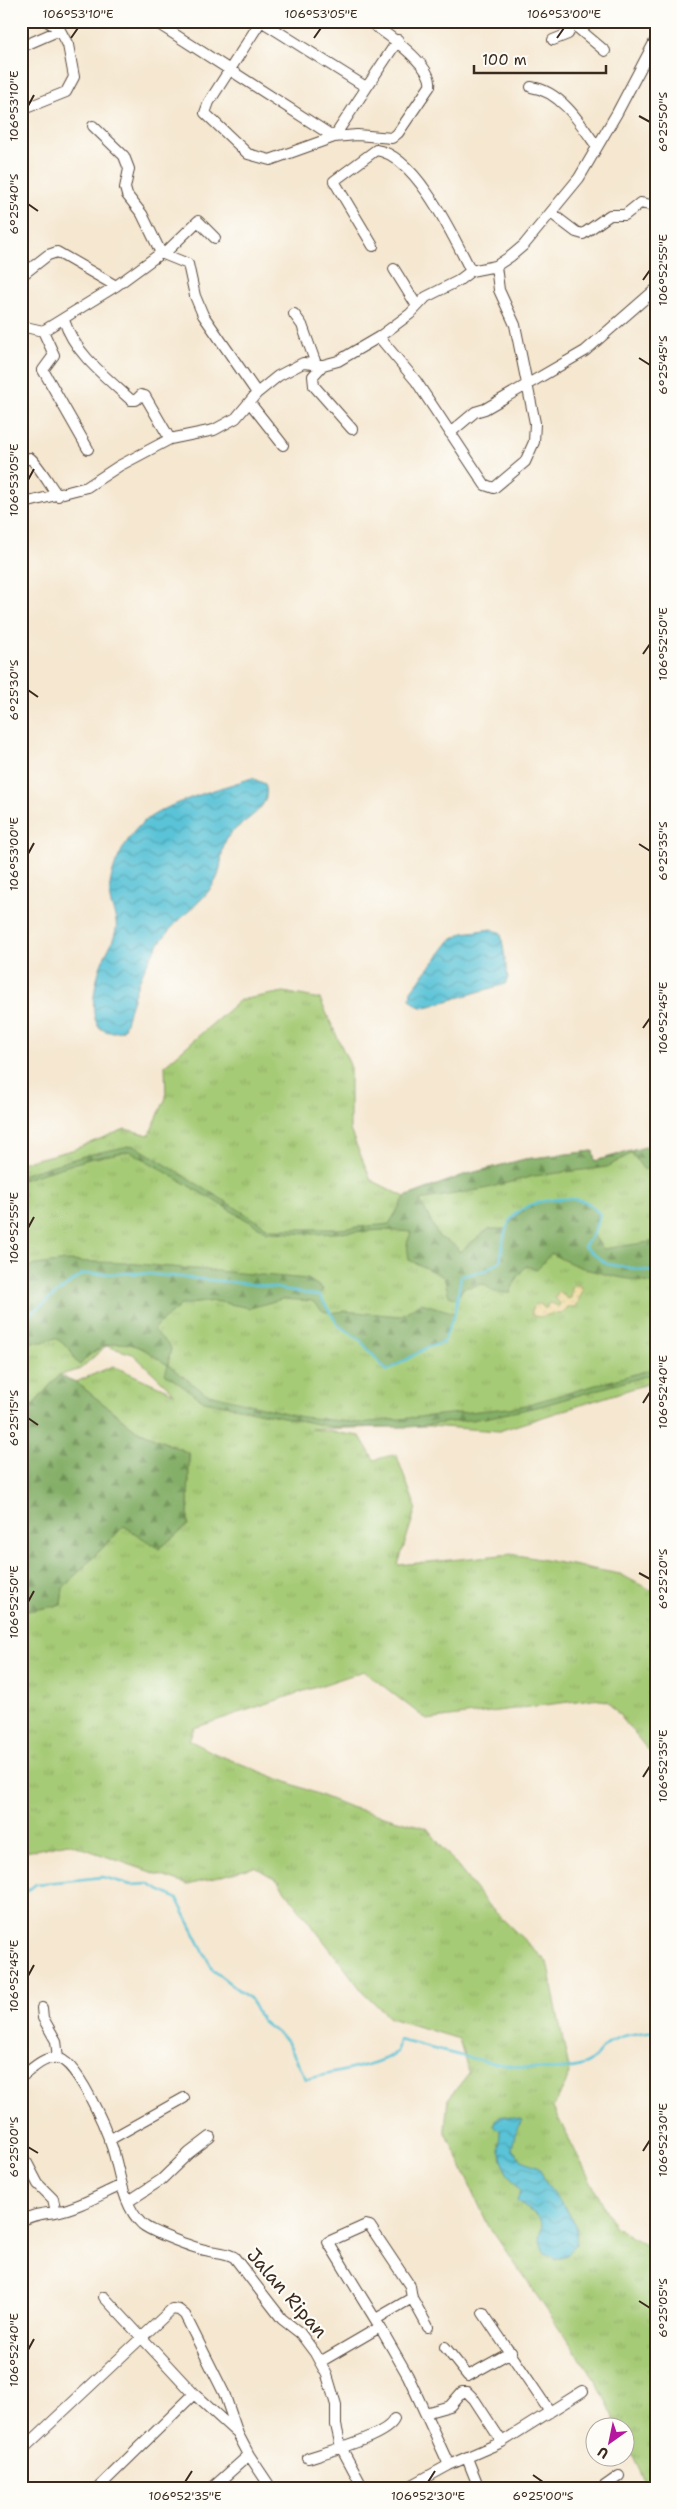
<svg xmlns="http://www.w3.org/2000/svg" width="677" height="2509" font-family="'Shantell Sans',sans-serif">
<style>
.grass{fill:url(#grass-tufts);stroke:#707a4a}
.forest{fill:url(#forest-firs);stroke:#606c42}
.sand{fill:url(#sand-dots);stroke:#94825e}
.water{fill:url(#water-waves);stroke:#4a767a}
.lines{fill:none;stroke-linecap:round;stroke-linejoin:round}
.stream{stroke:#5ac3d7;stroke-width:2.5}
.minor-casing{stroke:#574639;stroke-width:12}
.minor{stroke:#fff;stroke-width:10}
.ticks{fill:none;stroke:#3b2a1e;stroke-width:2}
.labels{text-anchor:middle;dominant-baseline:central;stroke-width:4.5;stroke-linejoin:round;paint-order:stroke}
.street-label{font-size:19px;fill:#3b2a1e;stroke:#fdfcf7}
.neatline{fill:none;stroke:#3b2a1e;stroke-width:2}
.ticks-label{font-size:12px;text-anchor:middle;fill:#3b2a1e}
</style>
<defs>
<pattern id="grass-tufts" width="24" height="20" patternUnits="userSpaceOnUse" patternTransform="scale(1.25)"><rect width="24" height="20" fill="#a6cb76"/><path d="M3 7l-1-3M5 7V3M7 7l1-3M15 17l-1-3M17 17v-4M19 17l1-3" fill="none" stroke="#90ae66"/></pattern>
<pattern id="forest-firs" width="22" height="20" patternUnits="userSpaceOnUse" patternTransform="scale(1.25)"><rect width="22" height="20" fill="#84af67"/><path d="M5 1l3.5 6h-7zM16 11l3.5 6h-7z" fill="#6d8f54"/></pattern>
<pattern id="sand-dots" width="8" height="8" patternUnits="userSpaceOnUse" patternTransform="scale(1.25)"><rect width="8" height="8" fill="#eeda9e"/><path d="M2 2h.1M6 6h.1" fill="none" stroke="#cdbb88" stroke-width="1.8" stroke-linecap="round"/></pattern>
<pattern id="water-waves" width="16" height="10" patternUnits="userSpaceOnUse" patternTransform="scale(1.25)"><rect width="16" height="10" fill="#5ac3d7"/><path d="M0 5q4-4 8 0t8 0" fill="none" stroke="#4c9fae"/></pattern>
</defs>
<rect width="100%" height="100%" fill="#fdfcf7"/>
<filter id="ink" filterUnits="userSpaceOnUse"><feTurbulence type="fractalNoise" baseFrequency=".02" numOctaves="2"/><feDisplacementMap in="SourceGraphic" scale="10" xChannelSelector="R" yChannelSelector="G"/><feConvolveMatrix kernelMatrix="1 2 1 2 8 2 1 2 1" color-interpolation-filters="sRGB"/></filter>
<filter id="wash" filterUnits="userSpaceOnUse"><feTurbulence type="fractalNoise" baseFrequency=".0096" numOctaves="4" result="noise"/><feDisplacementMap in="SourceGraphic" scale="20" xChannelSelector="R" yChannelSelector="G"/><feGaussianBlur stdDeviation="1.12" result="paint"/><feColorMatrix in="noise" values="0 0 0 0 0 0 0 0 0 0 0 0 0 0 0 0 0 1.4 0 .05"/><feComposite in="paint" operator="in"/></filter>
<g filter="url(#wash)">
<rect width="100%" height="100%" fill="#f5e7d0"/>
<!-- grass -->
<path class="grass" d="M 284,992 L 320,999 L 350,1065 L 350,1130 L 371,1180 L 405,1197 L 464,1175 L 525,1159 L 593,1151 L 595,1161 L 656,1144 L 656,1381 L 499,1431 L 428,1426 L 311,1429 L 360,1436 L 374,1460 L 396,1454 L 416,1508 L 398,1565 L 512,1554 L 620,1574 L 656,1593 L 656,1760 L 608,1701 L 592,1699 L 427,1720 L 364,1671 L 194,1728 L 189,1740 L 216,1754 L 350,1807 L 427,1828 L 488,1905 L 547,1962 L 570,2074 L 553,2108 L 614,2226 L 656,2252 L 656,2488 L 648,2488 L 625,2440 L 624,2426 L 618,2426 L 598,2384 L 488,2225 L 445,2130 L 448,2099 L 469,2073 L 459,2039 L 390,2018 L 363,1992 L 277,1880 L 255,1867 L 188,1885 L 68,1843 L 21,1853 L 21,1612 L 61,1605 L 63,1588 L 124,1526 L 188,1525 L 189,1453 L 136,1430 L 76,1382 L 113,1366 L 174,1393 L 133,1354 L 106,1346 L 79,1370 L 59,1375 L 33,1405 L 21,1408 L 21,1163 L 72,1150 L 125,1129 L 149,1135 L 166,1098 L 165,1065 L 240,1000 Z"/>
<!-- forest -->
<path class="forest" d="M 656,1144 L 656,1171 L 643,1169 L 632,1153 L 607,1167 L 534,1176 L 484,1189 L 420,1200 L 439,1237 L 456,1246 L 459,1252 L 489,1229 L 506,1229 C 521,1203 557,1193 585,1202 C 591,1204 596,1211 600,1214 L 593,1234 L 603,1249 L 656,1241 L 656,1284 C 622,1278 580,1272 551,1253 L 537,1270 L 526,1266 L 517,1277 L 510,1293 L 494,1292 L 484,1284 L 463,1288 L 457,1299 L 449,1296 L 444,1277 L 409,1260 L 407,1243 L 411,1232 L 385,1230 L 316,1234 L 267,1232 L 130,1151 L 89,1159 L 21,1180 L 21,1175 L 87,1155 L 134,1145 L 270,1229 L 339,1229 L 389,1224 L 405,1197 L 464,1175 L 525,1159 L 593,1151 L 595,1161 Z
M 66,1261 L 126,1263 L 308,1279 L 323,1289 L 320,1296 L 331,1313 L 344,1311 L 400,1316 L 421,1303 L 455,1313 L 443,1343 L 428,1347 L 387,1371 L 359,1339 L 338,1325 L 331,1313 L 323,1311 L 312,1301 L 282,1299 L 250,1308 L 214,1301 L 181,1305 L 153,1329 L 171,1348 L 168,1365 L 205,1393 L 302,1417 L 360,1423 L 518,1407 L 656,1368 L 656,1373 L 537,1407 L 485,1418 L 409,1427 L 332,1427 L 204,1401 L 165,1374 L 168,1365 C 157,1359 144,1347 133,1345 C 111,1339 93,1349 80,1365 L 76,1362 L 70,1349 L 56,1338 L 43,1342 L 27,1342 L 21,1335 L 21,1267 Z
M 59,1375 L 76,1382 L 136,1430 L 189,1453 L 188,1525 L 159,1549 L 124,1526 L 63,1588 L 61,1605 L 21,1612 L 21,1408 L 33,1405 Z"/>
<!-- sand -->
<path class="sand" d="M 576,1285 L 580,1285 L 583,1290 L 576,1307 L 568,1307 L 561,1314 C 558,1314 555,1313 552,1314 C 544,1315 541,1319 532,1315 L 531,1310 L 535,1305 L 540,1304 L 545,1309 L 549,1303 L 559,1306 L 560,1303 L 555,1298 L 559,1292 L 568,1299 L 571,1298 L 572,1288 Z"/>
<!-- water -->
<path class="water" d="M 252,778 L 265,784 C 274,810 240,820 227,838 C 220,849 223,865 217,878 C 206,901 179,916 164,937 C 150,955 140,976 133,998 C 129,1009 128,1020 123,1030 C 83,1043 93,991 100,968 C 104,955 113,944 116,930 C 118,920 112,910 110,900 C 106,876 124,841 140,825 C 163,803 222,788 252,778 Z
M 492,929 L 501,933 L 508,978 L 505,984 L 423,1008 L 416,1005 L 410,999 L 411,991 L 450,941 L 463,933 Z
M 502,2115 L 523,2120 L 515,2134 L 512,2149 L 522,2160 L 539,2167 L 547,2185 L 568,2212 L 577,2229 L 576,2244 L 567,2255 L 555,2259 L 544,2252 L 540,2241 L 542,2225 L 538,2216 L 517,2202 L 520,2190 L 507,2173 L 499,2152 L 500,2130 L 494,2125 L 495,2120 Z"/>
<g class="lines">
<!-- stream -->
<path class="stream" d="M 21,1321 L 82,1274 L 139,1273 L 260,1285 L 320,1296 L 338,1325 L 359,1339 L 387,1371 L 428,1347 L 443,1343 L 455,1313 L 461,1276 L 487,1270 L 500,1261 C 503,1247 503,1228 513,1217 C 528,1200 565,1195 586,1202 C 591,1204 596,1211 600,1214 L 593,1234 L 584,1247 L 607,1264 L 656,1272
M 21,1896 L 36,1884 L 103,1877 L 131,1885 L 148,1884 L 177,1899 L 213,1970 L 251,2000 L 261,2020 L 287,2041 L 306,2079 C 331,2073 378,2066 397,2052 L 399,2040 C 444,2051 544,2082 586,2064 C 595,2061 600,2049 608,2043 C 622,2034 640,2033 656,2031"/>
</g>
</g>
<g filter="url(#ink)">
<g class="lines">
<!-- minor casing -->
<g class="minor-casing">
<path id="minor" d="M 154,21 L 334,137 L 398,40
M 261,21 L 209,102 L 205,113 L 248,154 L 270,160 L 334,137 L 357,135 L 392,138 L 398,133 L 430,86 C 434,66 383,31 368,21
M 261,21 L 366,87
M 573,24 L 605,51
M 553,40 L 568,34 L 574,21
M 21,47 L 60,30
M 531,87 C 561,91 581,124 597,147
M 21,110 L 66,92 L 74,77 L 68,45 L 60,30 L 47,21
M 93,126 L 124,156 L 129,169 L 125,188 L 127,195 L 142,214 L 161,253 L 188,264 L 195,296 L 203,315 L 257,393
M 551,213 L 576,232 L 583,234 L 610,215 L 625,215 L 640,203 L 656,206
M 373,246 L 334,181 L 376,150 C 416,155 454,238 471,271
M 165,253 L 198,221 L 215,238
M 394,269 L 417,306
M 21,276 L 48,255 L 57,252 L 116,286
M 294,314 L 302,325 L 316,364
M 64,320 C 74,353 107,378 131,400 L 136,400 L 141,395 L 145,396 L 170,439
M 21,326 L 43,331 L 116,286 L 161,253
M 43,331 L 54,355 L 43,370 L 88,449
M 379,337 L 416,381 L 485,485 L 494,488 L 525,462 L 534,442 L 535,423 L 515,325 L 499,290 L 496,266
M 323,365 L 313,376 L 314,386 L 352,429
M 250,403 L 283,445
M 450,433 L 475,412 L 485,409 L 585,351 L 656,289
M 21,461 L 30,458 C 37,463 51,487 58,496
M 21,504 L 87,487 L 119,466 L 170,439 L 214,430 L 236,418 L 257,393 L 278,376 L 303,363 L 323,365 L 338,361 L 379,337 L 410,314 L 426,297 L 458,281 L 471,271 L 496,266 L 511,256 L 524,245 L 579,178 L 617,113 L 656,39
M 42,2008 L 43,2018 L 56,2041 L 58,2058
M 21,2077 C 31,2070 44,2056 57,2058 C 77,2060 106,2129 112,2147 C 120,2171 122,2205 142,2224 C 149,2231 194,2248 205,2250 C 216,2253 223,2251 234,2257 L 282,2319 L 300,2333 L 315,2353 L 327,2375 L 336,2405 L 336,2425 L 341,2447 L 363,2488
M 109,2140 L 184,2098
M 27,2163 L 38,2184 L 53,2199 L 56,2212
M 129,2201 L 161,2180 L 189,2153 L 210,2137
M 21,2221 C 33,2214 43,2214 55,2212 C 78,2208 101,2194 122,2185
M 104,2297 L 194,2394 L 238,2434 L 249,2455 L 271,2488
M 483,2313 L 550,2412
M 376,2319 L 412,2298 L 428,2327
M 445,2347 L 468,2376 L 511,2352
M 320,2362 L 380,2327
M 425,2413 L 450,2406 L 462,2392 L 467,2392 L 474,2399 L 502,2442
M 21,2451 L 172,2309 L 179,2310 L 185,2315 L 224,2393 L 238,2434
M 308,2458 C 326,2452 388,2436 394,2419
M 467,2458 L 479,2488
M 449,2465 L 502,2442 L 583,2391
M 98,2488 L 194,2394
M 212,2488 L 249,2455
M 407,2488 L 449,2465 L 408,2376 L 380,2327 L 328,2242 L 366,2225 L 370,2226 L 410,2286 L 412,2298
M 602,2488 L 619,2476"/>
</g>
<!-- minor -->
<use href="#minor" class="minor"/>
</g>
</g>
<!-- ticks -->
<path class="ticks" d="M 71,38 L 78,28M 314,38 L 321,28M 557,38 L 564,28M 28,106 L 34,95M 639,116 L 650,122M 28,204 L 38,211M 643,280 L 650,270M 639,358 L 650,365M 28,480 L 34,469M 643,654 L 650,644M 28,690 L 38,697M 639,844 L 650,851M 28,854 L 34,843M 643,1028 L 650,1018M 28,1228 L 34,1217M 643,1403 L 650,1392M 28,1418 L 38,1425M 639,1573 L 650,1579M 28,1602 L 34,1591M 643,1777 L 650,1766M 28,1976 L 34,1965M 28,2147 L 38,2153M 643,2151 L 650,2140M 639,2301 L 650,2308M 28,2350 L 34,2339M 533,2475 L 543,2482M 185,2482 L 192,2471M 428,2482 L 435,2471"/>
<g class="labels">
<!-- street labels -->
<g class="street-label">
<text transform="translate(287 2293) rotate(49)">Jalan Ripan</text>
</g>
</g>
<!-- margin -->
<rect width="677" height="2509" fill="none" stroke="#fdfcf7" stroke-width="55"/>
<!-- north arrow -->
<g transform="translate(610 2442) rotate(213)"><circle r="24" fill="#fdfcf7" stroke="#afa8a0"/>
<path d="M0-4L9 19L0 12L-9 19Z" fill="#b5179e"/>
<text y="-8" font-size="14" font-weight="bold" text-anchor="middle" fill="#3b2a1e">U</text>
</g>
<!-- scale -->
<path d="M474 65v8h132v-8" fill="none" stroke="#3b2a1e" stroke-width="2.5"/>
<text x="482" y="65" font-size="15" fill="#3b2a1e" stroke="#fdfcf7" stroke-width="4" paint-order="stroke">100 m</text>
<rect x="28" y="28" width="622" height="2454" class="neatline"/>
<g class="ticks-label">
<text x="78" y="18">106°53'10"E</text>
<text x="321" y="18">106°53'05"E</text>
<text x="564" y="18">106°53'00"E</text>
<text transform="translate(14 106) rotate(-90)" y="4">106°53'10"E</text>
<text transform="translate(663 122) rotate(-90)" y="4">6°25'50"S</text>
<text transform="translate(14 204) rotate(-90)" y="4">6°25'40"S</text>
<text transform="translate(663 270) rotate(-90)" y="4">106°52'55"E</text>
<text transform="translate(663 365) rotate(-90)" y="4">6°25'45"S</text>
<text transform="translate(14 480) rotate(-90)" y="4">106°53'05"E</text>
<text transform="translate(663 644) rotate(-90)" y="4">106°52'50"E</text>
<text transform="translate(14 690) rotate(-90)" y="4">6°25'30"S</text>
<text transform="translate(663 851) rotate(-90)" y="4">6°25'35"S</text>
<text transform="translate(14 854) rotate(-90)" y="4">106°53'00"E</text>
<text transform="translate(663 1018) rotate(-90)" y="4">106°52'45"E</text>
<text transform="translate(14 1228) rotate(-90)" y="4">106°52'55"E</text>
<text transform="translate(663 1392) rotate(-90)" y="4">106°52'40"E</text>
<text transform="translate(14 1418) rotate(-90)" y="4">6°25'15"S</text>
<text transform="translate(663 1579) rotate(-90)" y="4">6°25'20"S</text>
<text transform="translate(14 1602) rotate(-90)" y="4">106°52'50"E</text>
<text transform="translate(663 1766) rotate(-90)" y="4">106°52'35"E</text>
<text transform="translate(14 1976) rotate(-90)" y="4">106°52'45"E</text>
<text transform="translate(663 2140) rotate(-90)" y="4">106°52'30"E</text>
<text transform="translate(14 2147) rotate(-90)" y="4">6°25'00"S</text>
<text transform="translate(663 2308) rotate(-90)" y="4">6°25'05"S</text>
<text transform="translate(14 2350) rotate(-90)" y="4">106°52'40"E</text>
<text x="185" y="2500">106°52'35"E</text>
<text x="428" y="2500">106°52'30"E</text>
<text x="543" y="2500">6°25'00"S</text>
</g>
</svg>
